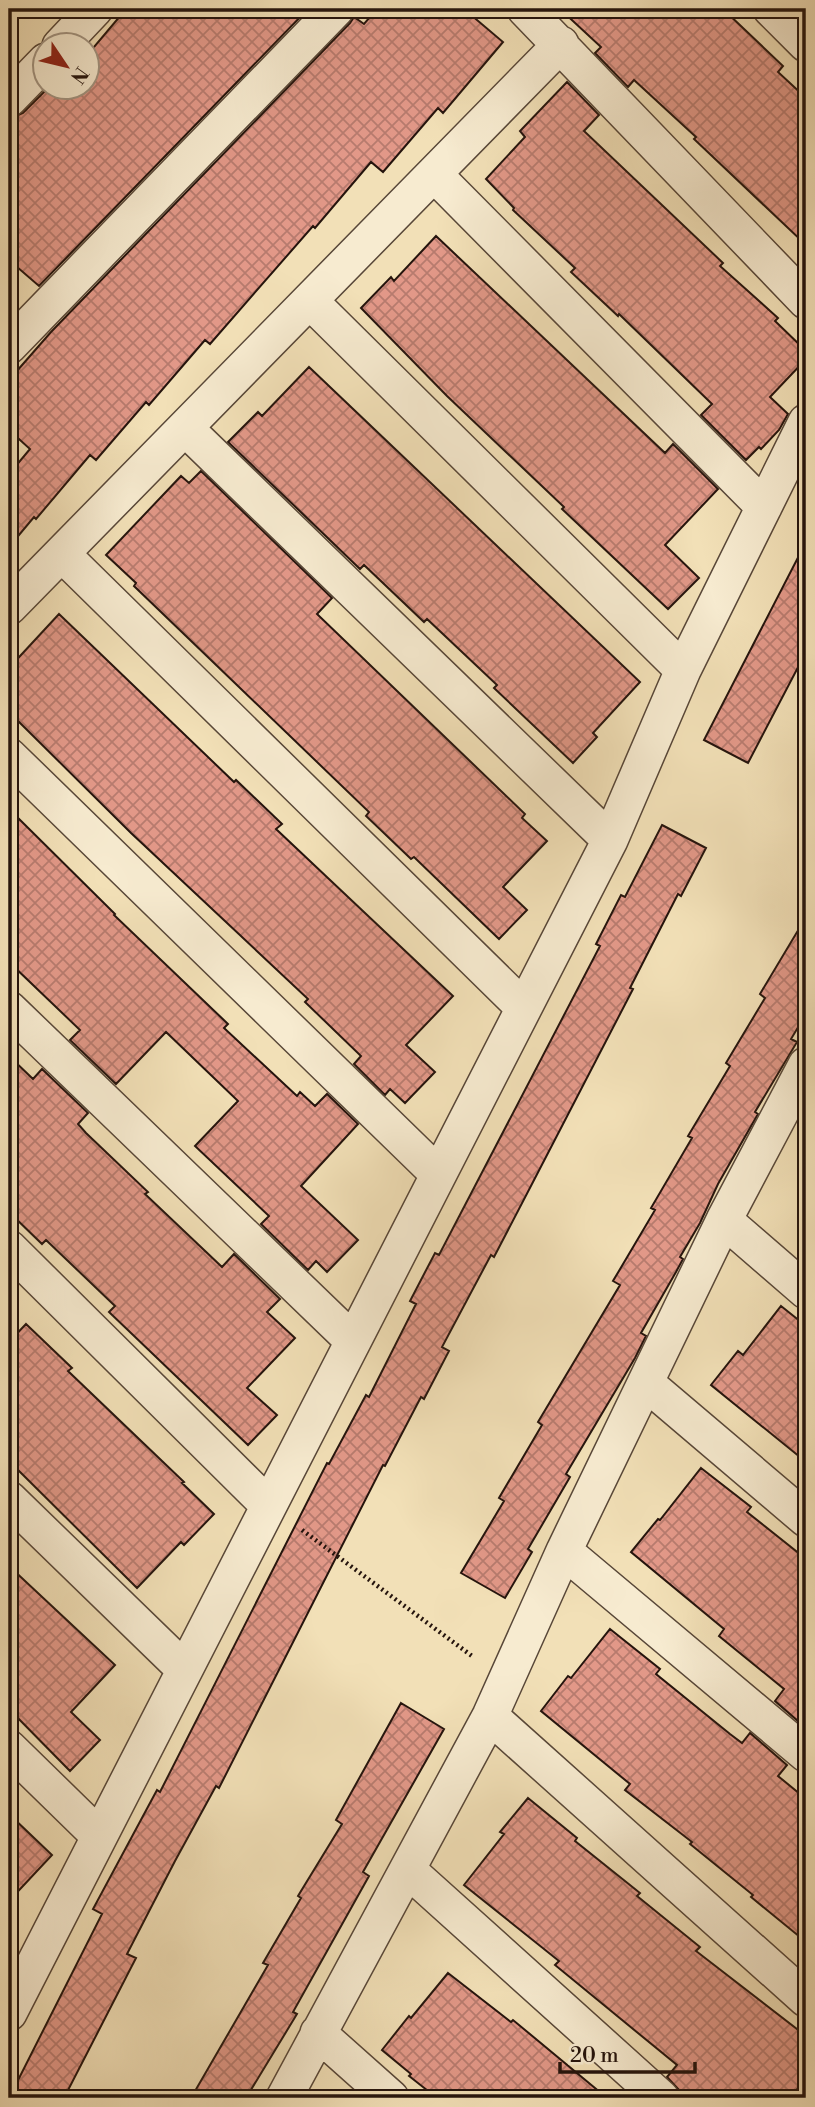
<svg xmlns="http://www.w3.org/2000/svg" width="815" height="2107" font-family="'Libre Bodoni',serif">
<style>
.building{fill:url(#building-cross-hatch);stroke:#25140d;stroke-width:2}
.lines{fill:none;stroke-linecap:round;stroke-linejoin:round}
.street-casing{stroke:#584738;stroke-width:38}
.path{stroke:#25140d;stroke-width:4.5;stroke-dasharray:2 3.5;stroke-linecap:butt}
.street{stroke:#f7ebd0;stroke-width:35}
</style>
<defs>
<pattern id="building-cross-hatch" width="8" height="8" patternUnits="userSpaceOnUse" patternTransform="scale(1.75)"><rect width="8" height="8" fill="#e29888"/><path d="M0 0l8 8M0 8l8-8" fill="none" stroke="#b77b6e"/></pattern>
</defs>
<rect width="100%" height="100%" fill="#f2e0b7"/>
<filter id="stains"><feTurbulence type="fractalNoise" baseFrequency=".00286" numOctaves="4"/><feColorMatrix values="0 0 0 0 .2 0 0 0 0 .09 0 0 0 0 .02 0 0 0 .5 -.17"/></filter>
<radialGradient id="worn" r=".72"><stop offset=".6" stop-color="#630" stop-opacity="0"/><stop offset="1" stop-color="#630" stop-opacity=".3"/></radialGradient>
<!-- building -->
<path class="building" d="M 126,9 L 308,9 L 39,286 L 9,260 L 9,119 L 23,113 L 48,88 L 88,88 L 88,54 Z
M 377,9 L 464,9 L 503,42 L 443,113 L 438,108 L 383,172 L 371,162 L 315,228 L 313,226 L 210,344 L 205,340 L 149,405 L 146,402 L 96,460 L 90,455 L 36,519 L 34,517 L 9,547 L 9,474 L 30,449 L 9,430 L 9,380 L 51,332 L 350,23 L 354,17 L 364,24 Z
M 560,9 L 723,9 L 783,66 L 778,72 L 806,98 L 806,245 L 694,139 L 696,137 L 634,80 L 628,87 L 595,53 L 601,47 Z
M 567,82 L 599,115 L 584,131 L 723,263 L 720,266 L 778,318 L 775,321 L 806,351 L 806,359 L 770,397 L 788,414 L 779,430 L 761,449 L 759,447 L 746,460 L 701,415 L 712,404 L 619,314 L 618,316 L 571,272 L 575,268 L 513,210 L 514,208 L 486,179 L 525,137 L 520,131 Z
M 436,236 L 665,453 L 673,444 L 718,489 L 665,545 L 699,578 L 668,609 L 562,509 L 564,507 L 447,396 L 361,308 L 391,277 L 394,281 Z
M 309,367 L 640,682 L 593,733 L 597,737 L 573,763 L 494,688 L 497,685 L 427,619 L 424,622 L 364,565 L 360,569 L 228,442 L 258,412 L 262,416 Z
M 201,471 L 332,598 L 317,614 L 525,814 L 522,818 L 547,841 L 503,887 L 527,910 L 499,939 L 414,857 L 411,859 L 366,816 L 369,812 L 134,586 L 136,583 L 106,555 L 181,476 L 189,483 Z
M 806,542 L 806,652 L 748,763 L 704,740 Z
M 59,614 L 234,782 L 236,780 L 282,824 L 276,829 L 453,996 L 406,1045 L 435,1072 L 405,1103 L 390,1089 L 385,1095 L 354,1064 L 361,1056 L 305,1002 L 308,999 L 131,833 L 9,712 L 9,668 Z
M 9,809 L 115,914 L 114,915 L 228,1024 L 224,1028 L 297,1096 L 300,1092 L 315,1106 L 327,1094 L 358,1124 L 301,1186 L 358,1240 L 327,1272 L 316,1261 L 308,1270 L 261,1224 L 269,1216 L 195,1146 L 238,1101 L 166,1032 L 116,1084 L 70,1040 L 80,1030 L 9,962 Z
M 662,825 L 706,848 L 681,896 L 678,894 L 630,988 L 633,989 L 533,1182 L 494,1257 L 491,1255 L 442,1347 L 449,1351 L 424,1399 L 421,1397 L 385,1466 L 383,1465 L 219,1788 L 216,1786 L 175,1861 L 127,1954 L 136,1958 L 64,2098 L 9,2098 L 102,1914 L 93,1909 L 157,1790 L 160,1792 L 327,1463 L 329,1464 L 366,1395 L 369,1397 L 416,1304 L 410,1301 L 435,1253 L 439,1255 L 600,946 L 596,944 L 621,895 L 625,897 Z
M 806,917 L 806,1014 L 791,1039 L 797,1042 L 755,1112 L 758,1114 L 718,1184 L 700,1223 L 680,1257 L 683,1259 L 676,1272 L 641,1333 L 646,1336 L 635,1358 L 566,1474 L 570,1477 L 528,1549 L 532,1552 L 505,1598 L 461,1573 L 504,1501 L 499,1498 L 542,1425 L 538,1422 L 620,1285 L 613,1281 L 655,1210 L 651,1208 L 692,1138 L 688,1136 L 730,1066 L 726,1063 L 765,998 L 760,994 Z
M 9,1056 L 33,1079 L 42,1069 L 88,1113 L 78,1124 L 86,1133 L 148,1192 L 145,1194 L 222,1267 L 234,1254 L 280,1299 L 267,1312 L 295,1338 L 247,1388 L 277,1415 L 248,1445 L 109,1312 L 115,1306 L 46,1240 L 42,1244 L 9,1212 Z
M 781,1306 L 806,1326 L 806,1462 L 711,1385 L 738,1351 L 743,1355 Z
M 26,1324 L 72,1368 L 68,1371 L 184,1482 L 182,1483 L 214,1514 L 184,1545 L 181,1542 L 137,1588 L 9,1461 L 9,1342 Z
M 701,1468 L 751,1507 L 747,1512 L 806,1559 L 806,1728 L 775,1701 L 784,1689 L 719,1636 L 724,1629 L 631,1552 L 658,1519 L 660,1520 Z
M 9,1566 L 115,1665 L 71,1712 L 100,1740 L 70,1771 L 9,1709 Z
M 610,1629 L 660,1669 L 656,1674 L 730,1734 L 742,1743 L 750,1733 L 787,1765 L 778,1776 L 806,1799 L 806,1942 L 751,1897 L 753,1895 L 690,1844 L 692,1842 L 625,1790 L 630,1784 L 541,1711 L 568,1676 L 571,1678 Z
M 401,1703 L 444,1729 L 363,1872 L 369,1876 L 293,2012 L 297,2014 L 246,2098 L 191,2098 L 268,1965 L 263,1963 L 301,1898 L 298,1896 L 342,1824 L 336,1820 Z
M 528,1798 L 577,1838 L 575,1841 L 640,1893 L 637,1896 L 700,1947 L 696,1951 L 806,2036 L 806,2078 L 790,2098 L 681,2098 L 680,2091 L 667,2077 L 677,2065 L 555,1965 L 559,1961 L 464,1885 L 504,1834 L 500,1832 Z
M 9,1814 L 52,1855 L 9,1901 Z
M 448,1973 L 511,2022 L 513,2020 L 607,2098 L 437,2098 L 409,2076 L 411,2074 L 382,2050 L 409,2016 L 411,2018 Z"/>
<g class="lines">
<!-- street casing -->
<g class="street-casing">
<path id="street" d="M 525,9 L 806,301
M 771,9 L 806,44
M 60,46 L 95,9
M 9,99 L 46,61
M 434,174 L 764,507
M 310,301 L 683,670
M 9,346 L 336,9
M 185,428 L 610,840
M 62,554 L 524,1008
M 9,607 L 561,44
M 9,756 L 438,1174
M 9,1009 L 352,1340
M 724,1220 L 806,1291
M 9,1248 L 268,1505
M 646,1383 L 806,1519
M 9,1499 L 184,1669
M 564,1551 L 806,1754
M 490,1716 L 806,1999
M 9,1748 L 99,1836
M 408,1870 L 661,2098
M 9,2013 L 610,840 L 683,670 L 806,422
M 318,2033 L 391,2098
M 284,2098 L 490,1716 L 564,1551 L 724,1220 L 806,1065"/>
</g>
<!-- path -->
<path class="path" d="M 302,1530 L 472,1656"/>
<!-- street -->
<use href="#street" class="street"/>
</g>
<!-- margin -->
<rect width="815" height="2107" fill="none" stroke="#f2e0b7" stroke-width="35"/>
<rect x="10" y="10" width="794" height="2086" fill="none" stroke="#25140d" stroke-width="3.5"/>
<rect x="18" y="18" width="780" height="2072" fill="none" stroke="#25140d" stroke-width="2"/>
<!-- north arrow -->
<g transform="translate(66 66) rotate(125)"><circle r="33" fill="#f7ebd0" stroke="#a39582" stroke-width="2"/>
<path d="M0-5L12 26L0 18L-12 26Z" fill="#8f2418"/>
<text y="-10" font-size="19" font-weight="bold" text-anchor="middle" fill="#25140d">N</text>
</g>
<!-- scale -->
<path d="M560 2062v10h135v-10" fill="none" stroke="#25140d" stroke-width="3.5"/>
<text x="570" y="2062" font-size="21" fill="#25140d" stroke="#f7ebd0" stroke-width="5" paint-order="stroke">20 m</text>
<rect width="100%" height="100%" filter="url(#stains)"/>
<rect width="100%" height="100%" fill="url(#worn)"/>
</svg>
